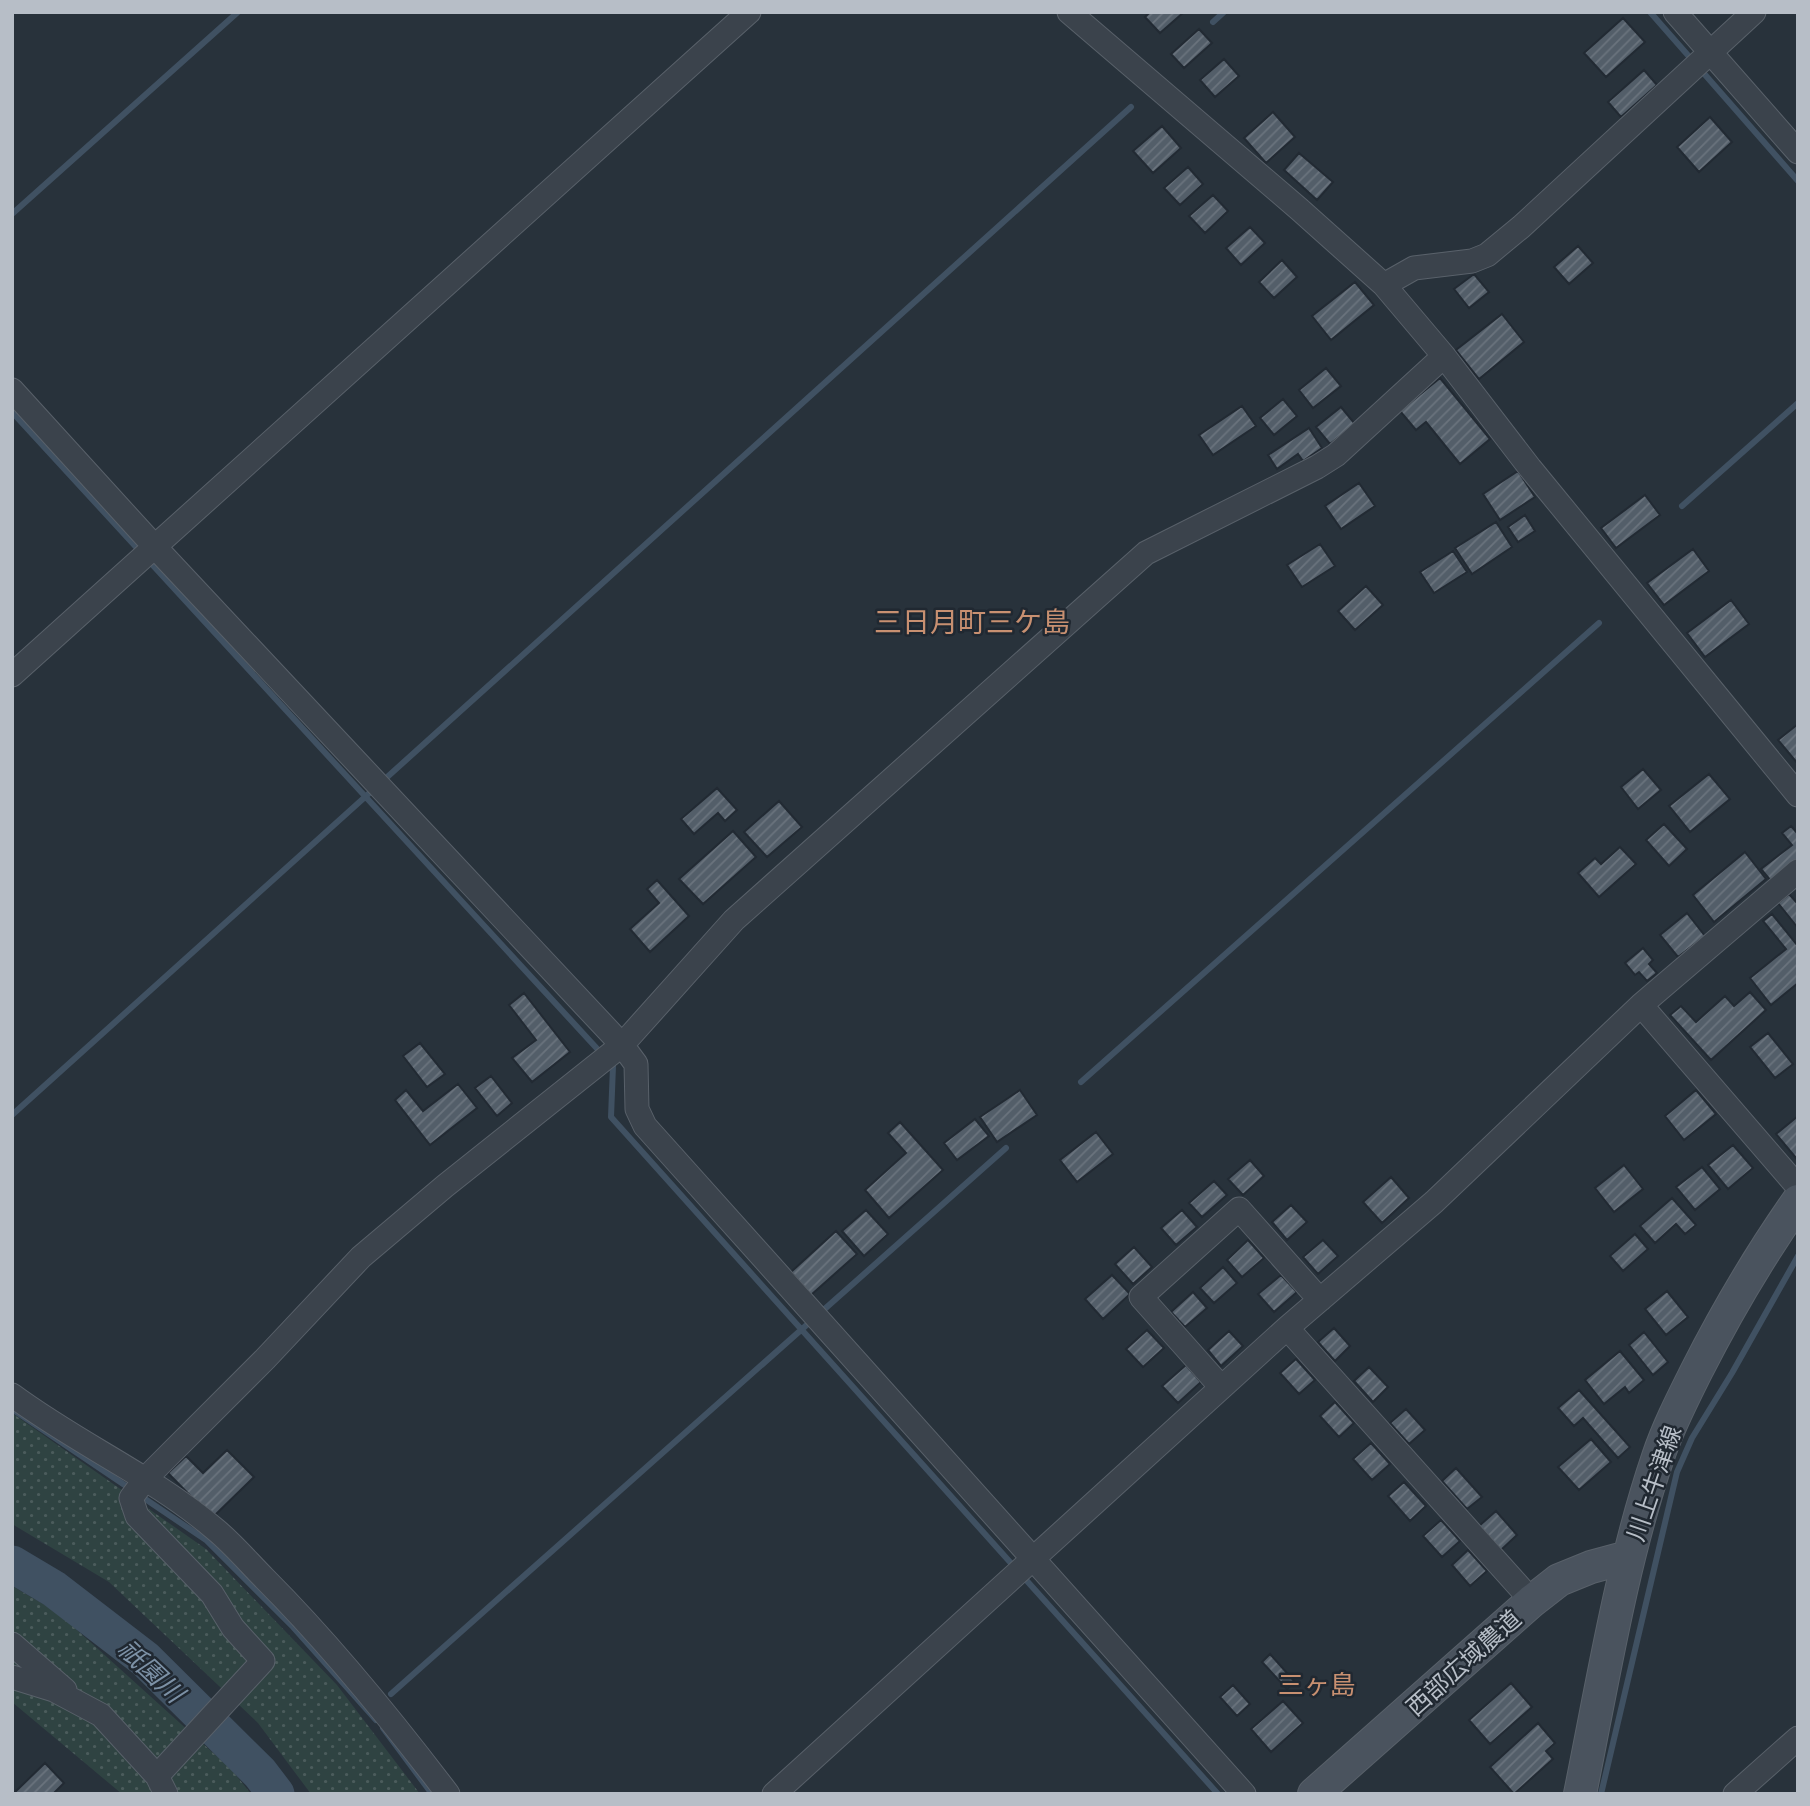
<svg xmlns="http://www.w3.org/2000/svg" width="1810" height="1806" font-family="Barlow,'Noto Sans JP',sans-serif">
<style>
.grass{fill:url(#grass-dots)}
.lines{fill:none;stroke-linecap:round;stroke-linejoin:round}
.stream{stroke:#405162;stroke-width:6}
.river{stroke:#405162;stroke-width:37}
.building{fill:url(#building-hatch);stroke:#222a33;stroke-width:2}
.street-casing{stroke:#59616a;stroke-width:25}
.secondary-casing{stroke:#59616a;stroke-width:34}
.street{stroke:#3b434c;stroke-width:23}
.secondary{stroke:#4a535e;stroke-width:32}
.labels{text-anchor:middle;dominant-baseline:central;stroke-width:5;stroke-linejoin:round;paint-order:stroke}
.street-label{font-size:24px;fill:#b7bec7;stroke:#202831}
.water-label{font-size:26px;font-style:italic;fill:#7c91a6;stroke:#202831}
.neighbourhood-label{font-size:26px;fill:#c89071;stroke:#202831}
.quarter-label{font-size:28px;fill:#c89071;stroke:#202831}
</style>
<defs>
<pattern id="grass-dots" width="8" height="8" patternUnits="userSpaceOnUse" patternTransform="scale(1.75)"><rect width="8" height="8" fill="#2f4342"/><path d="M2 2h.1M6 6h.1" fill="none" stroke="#4b5c5c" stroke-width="1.8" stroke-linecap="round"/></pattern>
<pattern id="building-hatch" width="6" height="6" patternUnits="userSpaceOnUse" patternTransform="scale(1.75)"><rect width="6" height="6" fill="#535e69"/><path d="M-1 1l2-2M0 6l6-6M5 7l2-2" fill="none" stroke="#6a737d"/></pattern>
</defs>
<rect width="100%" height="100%" fill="#28323b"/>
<!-- grass -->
<path class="grass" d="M 12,1413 L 206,1549 L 337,1685 L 420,1794 L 311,1794 L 258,1723 L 109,1582 L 12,1524 Z
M 12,1586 L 57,1612 L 232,1770 L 251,1794 L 122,1794 L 12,1702 Z"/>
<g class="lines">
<!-- stream -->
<path class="stream" d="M 1650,12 L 1693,61
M 1213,22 L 1224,12
M 1700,69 L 1798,181
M 12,214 L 238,12
M 12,412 L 613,1066 L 611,1117 L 1218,1794
M 1682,506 L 1798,403
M 1081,1082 L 1599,623
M 12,1115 L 1131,107
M 12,1409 L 206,1540 L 293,1627 L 376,1720
M 391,1694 L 1006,1148
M 383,1728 L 432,1794
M 1601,1794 L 1677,1472 L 1692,1438 L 1732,1373 L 1798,1256"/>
<!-- river -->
<path class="river" d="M 12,1564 L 54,1589 L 145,1659 L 260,1773 L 276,1794"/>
</g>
<!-- building -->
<path class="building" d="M 1150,12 L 1184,12 L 1160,33 L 1145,17 Z
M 1623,18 L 1645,42 L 1606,77 L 1584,53 Z
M 1199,29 L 1212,43 L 1184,68 L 1171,54 Z
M 1224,59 L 1239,76 L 1215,97 L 1200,80 Z
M 1644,70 L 1657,85 L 1621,117 L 1608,102 Z
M 1273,112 L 1295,137 L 1266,163 L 1244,138 Z
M 1710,117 L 1732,142 L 1699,172 L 1677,147 Z
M 1162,126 L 1181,148 L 1153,173 L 1133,151 Z
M 1299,153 L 1333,182 L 1317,200 L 1284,170 Z
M 1188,167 L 1203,184 L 1180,205 L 1164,188 Z
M 1213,195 L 1228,211 L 1205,233 L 1189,216 Z
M 1250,227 L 1265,243 L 1241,265 L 1226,248 Z
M 1578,246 L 1593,263 L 1569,284 L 1554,267 Z
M 1282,260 L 1297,277 L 1274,298 L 1259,282 Z
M 1474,274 L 1489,292 L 1469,308 L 1454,289 Z
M 1355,282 L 1374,305 L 1331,340 L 1312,316 Z
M 1502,314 L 1524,342 L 1479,379 L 1456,350 Z
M 1326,368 L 1341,386 L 1313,408 L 1299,390 Z
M 1440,378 L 1490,439 L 1460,464 L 1426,422 L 1416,430 L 1400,411 Z
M 1283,399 L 1297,416 L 1274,435 L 1260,418 Z
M 1242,406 L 1256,426 L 1213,455 L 1199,435 Z
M 1341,407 L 1355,424 L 1330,444 L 1316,427 Z
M 1309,428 L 1322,448 L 1303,461 L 1298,454 L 1277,469 L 1268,455 Z
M 1518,471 L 1535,497 L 1500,520 L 1483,494 Z
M 1359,483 L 1375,506 L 1341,529 L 1325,506 Z
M 1645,495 L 1660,515 L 1616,548 L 1601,528 Z
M 1525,515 L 1535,531 L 1518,542 L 1508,527 Z
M 1496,522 L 1512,547 L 1472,574 L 1455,548 Z
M 1320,544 L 1335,566 L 1302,587 L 1287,565 Z
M 1693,549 L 1709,571 L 1664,605 L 1647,583 Z
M 1453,551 L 1467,572 L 1434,593 L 1420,572 Z
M 1366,586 L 1383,605 L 1355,630 L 1338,611 Z
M 1731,600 L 1749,624 L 1705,657 L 1687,633 Z
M 1798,724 L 1798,764 L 1778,740 Z
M 1643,769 L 1661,790 L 1638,809 L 1621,787 Z
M 1709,774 L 1730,799 L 1690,832 L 1669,806 Z
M 717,788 L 737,810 L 725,821 L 718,813 L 694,834 L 681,819 Z
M 779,801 L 802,827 L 767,857 L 744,832 Z
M 1664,824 L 1687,849 L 1669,866 L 1646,840 Z
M 1791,826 L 1798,834 L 1798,859 L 1771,881 L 1761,869 L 1792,845 L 1782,833 Z
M 733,831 L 756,857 L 703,904 L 679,879 Z
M 1620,847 L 1636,864 L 1599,897 L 1578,873 L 1595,858 L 1601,864 Z
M 1745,852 L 1766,879 L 1714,922 L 1693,895 Z
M 657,880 L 689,916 L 650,952 L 630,929 L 659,903 L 647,889 Z
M 1789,894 L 1798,904 L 1798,928 L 1778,903 Z
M 1687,913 L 1705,936 L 1678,957 L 1660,935 Z
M 1772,914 L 1798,946 L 1798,983 L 1771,1005 L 1750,978 L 1786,949 L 1763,921 Z
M 1643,948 L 1653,960 L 1649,964 L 1657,973 L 1647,981 L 1639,972 L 1635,975 L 1625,963 Z
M 1750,992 L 1766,1010 L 1711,1060 L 1670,1015 L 1681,1006 L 1696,1022 L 1725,996 L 1734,1006 Z
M 524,993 L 570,1052 L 532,1082 L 512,1058 L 536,1040 L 509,1005 Z
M 1768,1033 L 1793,1064 L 1775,1078 L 1750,1047 Z
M 420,1043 L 445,1074 L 427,1087 L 403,1056 Z
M 491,1076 L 512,1103 L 497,1116 L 475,1088 Z
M 458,1084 L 477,1108 L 430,1145 L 395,1100 L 406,1090 L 423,1111 Z
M 1020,1090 L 1037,1115 L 997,1142 L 980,1117 Z
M 1696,1090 L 1716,1114 L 1684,1140 L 1665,1116 Z
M 1798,1116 L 1798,1157 L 1796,1158 L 1776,1134 Z
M 975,1119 L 989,1136 L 957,1160 L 944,1143 Z
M 900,1122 L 943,1170 L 889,1218 L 865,1190 L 906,1153 L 888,1133 Z
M 1096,1132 L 1113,1154 L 1077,1182 L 1060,1160 Z
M 1733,1145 L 1753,1168 L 1728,1189 L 1708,1165 Z
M 1250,1160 L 1264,1176 L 1243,1195 L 1228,1179 Z
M 1624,1165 L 1643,1189 L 1614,1212 L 1595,1188 Z
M 1702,1167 L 1720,1189 L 1695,1210 L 1676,1187 Z
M 1391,1177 L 1409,1198 L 1382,1223 L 1363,1202 Z
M 1214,1181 L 1227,1195 L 1202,1217 L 1189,1203 Z
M 1672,1198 L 1696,1225 L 1685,1234 L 1676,1224 L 1655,1243 L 1640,1226 Z
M 1291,1205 L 1307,1222 L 1287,1240 L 1272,1222 Z
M 866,1210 L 888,1234 L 864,1256 L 842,1231 Z
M 1182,1210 L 1197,1227 L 1176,1245 L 1161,1228 Z
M 836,1231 L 857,1254 L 811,1295 L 791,1272 Z
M 1635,1234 L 1648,1249 L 1623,1271 L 1610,1256 Z
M 1248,1240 L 1264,1258 L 1242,1277 L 1227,1260 Z
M 1323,1240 L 1338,1256 L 1318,1274 L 1303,1257 Z
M 1134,1247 L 1152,1267 L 1133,1284 L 1115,1264 Z
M 1223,1267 L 1237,1283 L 1214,1303 L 1200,1288 Z
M 1112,1275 L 1130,1294 L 1103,1319 L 1085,1299 Z
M 1281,1275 L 1297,1292 L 1274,1312 L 1258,1294 Z
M 1667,1291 L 1688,1317 L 1666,1335 L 1645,1309 Z
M 1193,1292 L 1207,1308 L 1185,1327 L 1171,1312 Z
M 1334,1328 L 1350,1346 L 1335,1361 L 1318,1342 Z
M 1147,1330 L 1164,1348 L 1143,1367 L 1126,1349 Z
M 1229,1331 L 1243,1346 L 1221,1366 L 1208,1350 Z
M 1644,1332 L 1668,1362 L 1653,1375 L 1629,1345 Z
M 1620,1351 L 1644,1380 L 1629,1393 L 1625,1387 L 1604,1404 L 1585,1380 Z
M 1296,1359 L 1315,1380 L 1299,1394 L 1280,1373 Z
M 1186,1365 L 1201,1382 L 1178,1403 L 1162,1386 Z
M 1369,1367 L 1388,1387 L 1373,1402 L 1354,1381 Z
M 1579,1390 L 1630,1447 L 1618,1458 L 1583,1418 L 1574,1426 L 1558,1408 Z
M 1335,1402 L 1354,1423 L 1339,1437 L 1320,1416 Z
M 1406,1409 L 1425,1430 L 1409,1444 L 1390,1423 Z
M 1591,1439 L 1611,1462 L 1579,1490 L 1558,1467 Z
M 1371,1443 L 1390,1464 L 1372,1480 L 1353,1459 Z
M 227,1450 L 254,1477 L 212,1518 L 168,1473 L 186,1456 L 203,1473 Z
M 1456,1468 L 1482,1497 L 1467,1509 L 1442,1481 Z
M 1404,1482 L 1426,1506 L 1410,1521 L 1388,1496 Z
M 1496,1511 L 1517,1535 L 1501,1550 L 1479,1526 Z
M 1441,1520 L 1460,1541 L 1442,1557 L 1423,1536 Z
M 1468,1550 L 1487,1571 L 1470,1586 L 1452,1565 Z
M 1270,1654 L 1295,1682 L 1287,1689 L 1262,1662 Z
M 1511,1683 L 1532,1707 L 1490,1744 L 1469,1720 Z
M 1233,1685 L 1250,1704 L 1237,1716 L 1220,1697 Z
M 1283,1701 L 1303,1723 L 1271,1752 L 1251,1729 Z
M 1538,1723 L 1555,1743 L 1546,1751 L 1553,1759 L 1514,1794 L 1490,1767 Z
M 45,1763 L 64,1783 L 53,1794 L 13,1794 Z"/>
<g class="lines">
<!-- street casing -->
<g class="street-casing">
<path id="street" d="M 1069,12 L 1299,209 L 1384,285
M 1675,12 L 1798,152
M 1754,12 L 1521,227 L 1487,255 L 1472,261 L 1414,268 L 1384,285 L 1444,356 L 1530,468 L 1798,795
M 12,390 L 155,547 L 622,1045 L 636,1064 L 637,1109 L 645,1126 L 1244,1794
M 12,675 L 749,12
M 1641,1005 L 1798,1187
M 1287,1328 L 1532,1601
M 1221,1387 L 1141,1297 L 1239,1209 L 1320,1300
M 12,1395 C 78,1444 154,1477 216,1530 C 234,1545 249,1563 265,1579 C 332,1646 391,1719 448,1794
M 12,1644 L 65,1690
M 12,1677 L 54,1690 L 101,1715 L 157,1776 L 166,1794
M 157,1776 L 263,1661 L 233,1628 L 212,1594 L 137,1516 L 131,1498 L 146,1478 L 265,1359 L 361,1257 L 445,1186 L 622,1045 L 734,920 L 1146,553 L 1317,467 L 1336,455 L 1444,356
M 774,1794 L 1287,1328 L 1434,1202 L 1641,1005 L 1798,871
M 1735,1794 L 1798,1738"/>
</g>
<!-- secondary casing -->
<g class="secondary-casing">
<path id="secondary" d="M 1314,1794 L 1532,1601 L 1559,1580 L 1591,1567 L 1628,1557
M 1580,1794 C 1603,1681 1621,1566 1658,1457 C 1668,1427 1683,1398 1697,1370 C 1727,1311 1760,1255 1798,1201"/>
</g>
<!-- street -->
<use href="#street" class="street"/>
<!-- secondary -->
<use href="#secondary" class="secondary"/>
</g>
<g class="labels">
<!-- street labels -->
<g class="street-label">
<text transform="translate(1653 1483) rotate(-71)">川上牛津線</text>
<text transform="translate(1463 1662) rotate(-42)">西部広域農道</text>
</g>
<!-- water labels -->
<g class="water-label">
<text transform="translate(152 1670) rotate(43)">祇園川</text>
</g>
<!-- neighbourhood labels -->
<g class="neighbourhood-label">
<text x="1317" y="1683">三ヶ島</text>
</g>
<!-- quarter labels -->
<g class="quarter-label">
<text x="972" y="621">三日月町三ケ島</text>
</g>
</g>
<!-- border -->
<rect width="1810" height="1806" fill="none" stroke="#b7bec7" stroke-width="28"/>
</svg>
